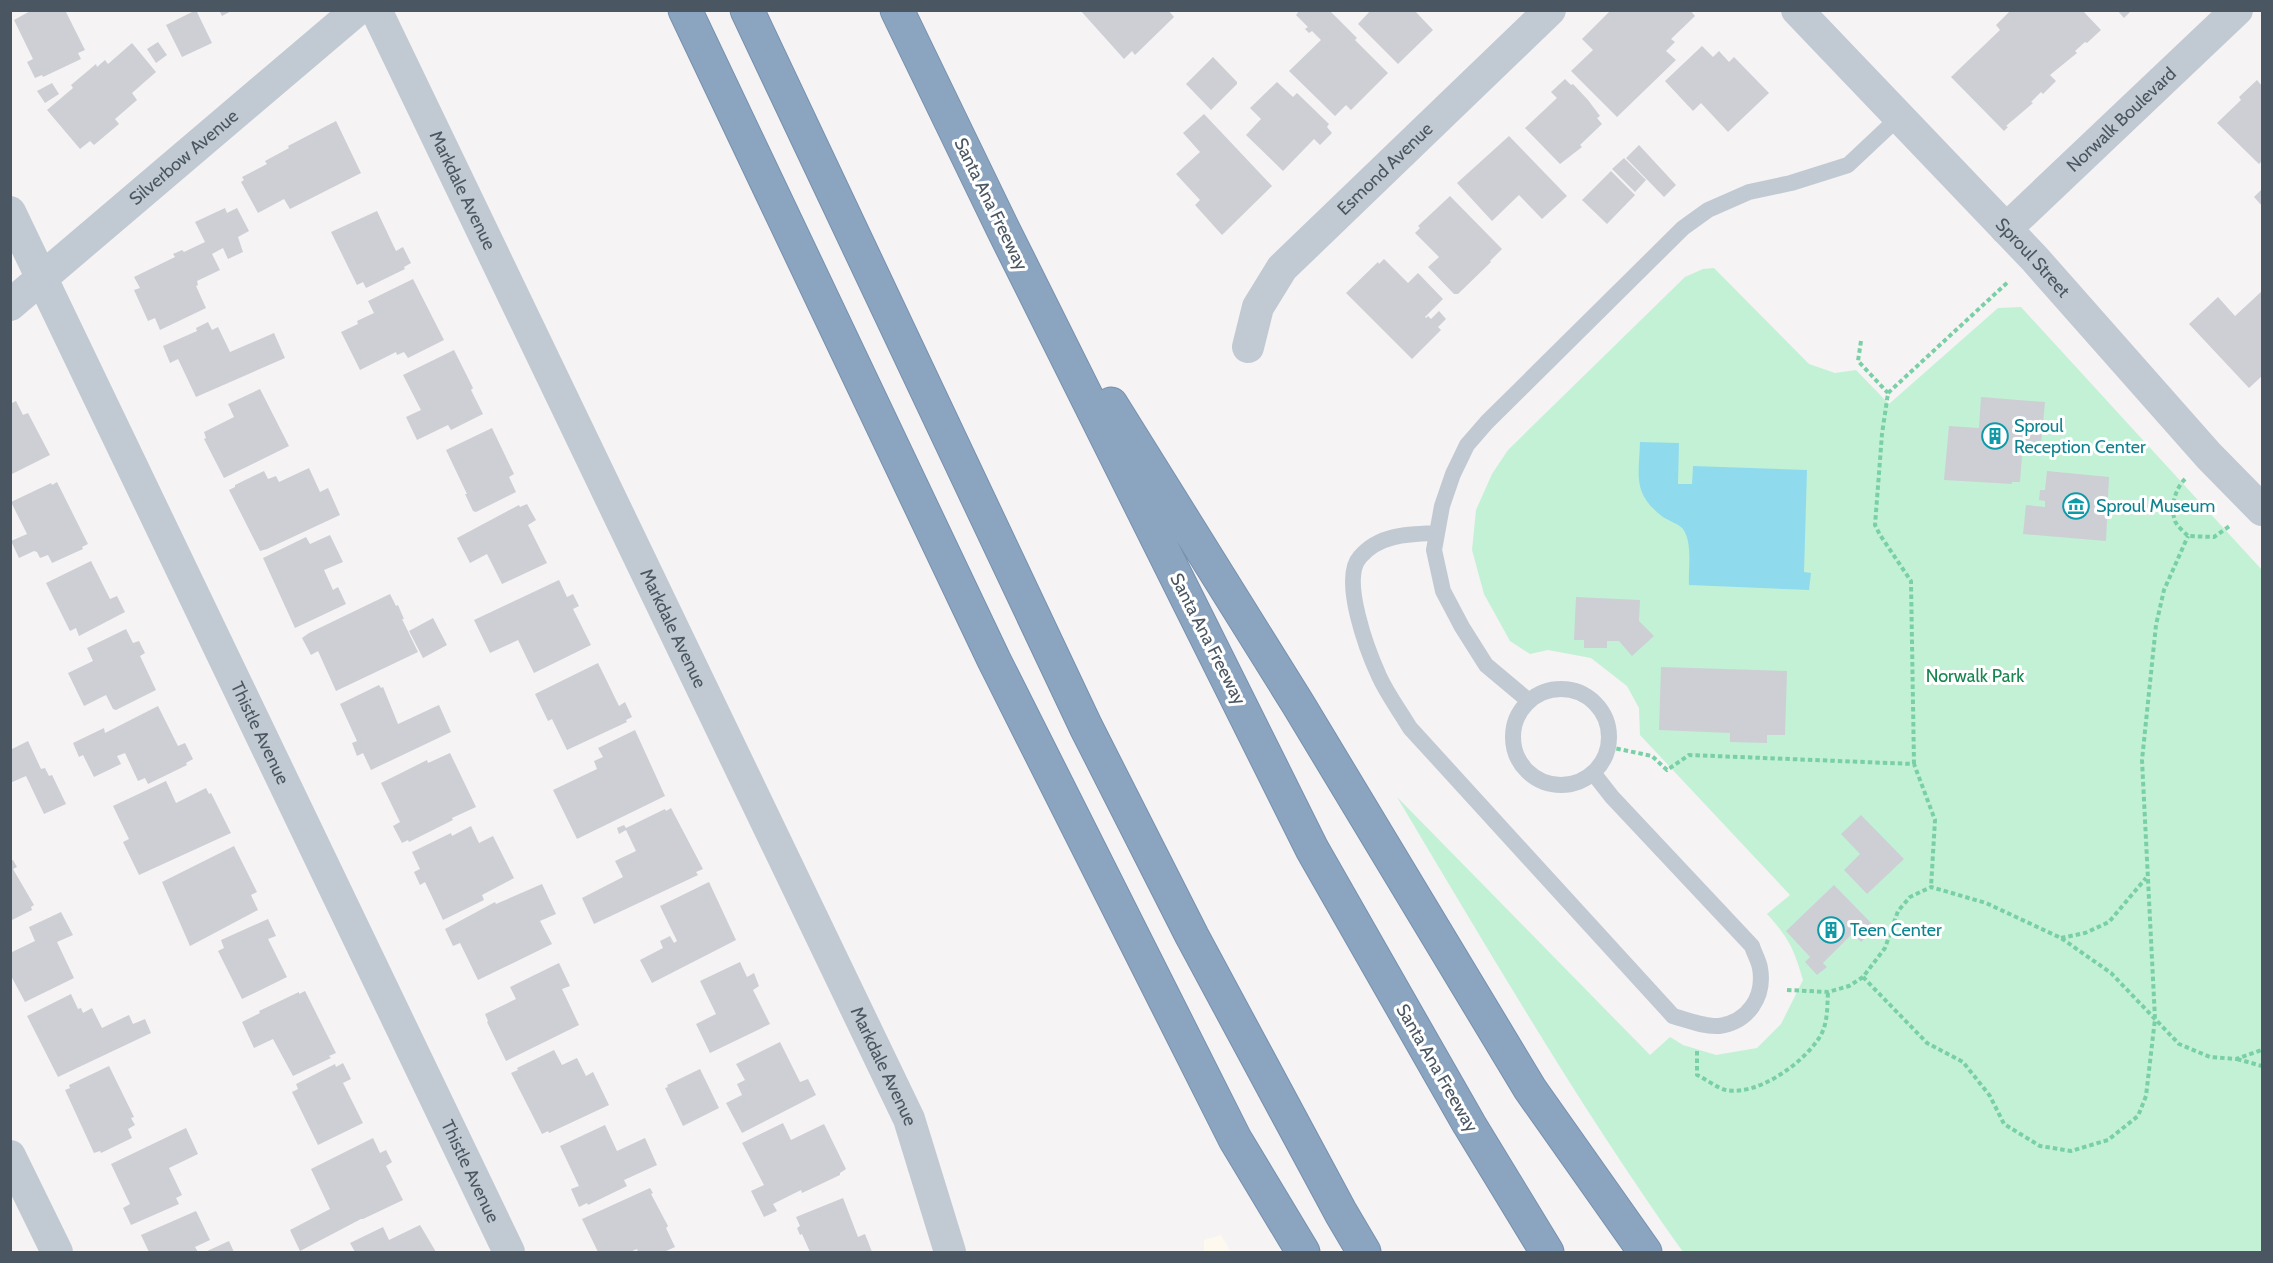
<svg xmlns="http://www.w3.org/2000/svg" width="2273" height="1263" font-family="Cabin,sans-serif">
<style>
.commercial{fill:#fdf9ef}
.green{fill:#c3f1d5}
.water{fill:#90daee}
.building{fill:#cdcfd5}
.lines{fill:none;stroke-linecap:round;stroke-linejoin:round}
.highway-casing{stroke:#7690ad;stroke-width:35}
.path{stroke:#7ad0a6;stroke-width:4;stroke-dasharray:4.5 3;stroke-linecap:butt}
.lane{stroke:#c1cad2;stroke-width:16}
.street{stroke:#c1cad2;stroke-width:32}
.highway{stroke:#8ba5c1;stroke-width:33}
.labels{text-anchor:middle;dominant-baseline:central;stroke-width:6;stroke-linejoin:round;paint-order:stroke}
.street-label{font-size:18px;fill:#4a5661;stroke:#fff}
.culture-label{font-size:18px;fill:#0d838f;stroke:#fff;text-anchor:start}
.park-label{font-size:18px;fill:#17864f;stroke:#fff}
</style>
<rect width="100%" height="100%" fill="#f5f3f3"/>
<!-- commercial -->
<path class="commercial" d="M 1221,1235 L 1231,1252 L 1204,1252 L 1204,1240 Z"/>
<!-- green -->
<path class="green" d="M 1714,268 L 1809,364 L 1835,373 L 1856,370 L 1889,404 L 1998,308 L 2021,307 L 2262,570 L 2262,1252 L 1683,1252 C 1579,1106 1489,951 1397,797 L 1650,1055 L 1670,1037 L 1683,1045 L 1716,1055 L 1757,1048 L 1781,1024 L 1803,980 C 1794,949 1789,938 1767,914 L 1790,895 L 1640,735 L 1639,708 L 1627,686 L 1591,658 L 1548,650 L 1530,654 L 1510,641 L 1484,594 L 1472,550 L 1476,510 L 1492,474 L 1508,450 L 1685,277 L 1703,269 Z"/>
<!-- water -->
<path class="water" d="M 1640,442 L 1679,443 L 1678,484 L 1692,484 L 1693,466 L 1807,470 L 1804,572 L 1811,573 L 1809,590 L 1689,585 C 1688,569 1693,543 1683,529 C 1679,524 1669,521 1663,517 C 1632,493 1639,477 1640,442 Z"/>
<!-- building -->
<path class="building" d="M 32,10 L 65,10 L 85,50 L 78,53 L 81,59 L 43,77 L 42,75 L 35,78 L 27,62 L 33,59 L 14,20 Z
M 196,10 L 212,43 L 182,57 L 166,25 Z
M 219,10 L 233,10 L 222,16 Z
M 1080,10 L 1168,10 L 1174,17 L 1135,55 L 1132,51 L 1124,59 Z
M 1300,10 L 1329,10 L 1357,38 L 1355,40 L 1388,73 L 1351,110 L 1346,105 L 1335,116 L 1289,71 L 1321,40 L 1312,31 L 1309,33 L 1305,29 L 1308,27 L 1296,15 Z
M 1371,10 L 1414,10 L 1433,30 L 1398,64 L 1358,24 Z
M 1611,10 L 1690,10 L 1695,16 L 1671,39 L 1675,42 L 1666,51 L 1676,60 L 1617,117 L 1571,71 L 1593,50 L 1582,39 Z
M 2011,10 L 2082,10 L 2101,30 L 2087,43 L 2085,42 L 2075,51 L 2077,53 L 2050,75 L 2056,81 L 2043,94 L 2041,92 L 2031,102 L 2033,103 L 2006,126 L 2008,127 L 2004,131 L 1951,77 L 2000,30 L 1996,25 Z
M 2117,10 L 2132,10 L 2124,18 Z
M 158,42 L 167,55 L 156,63 L 147,49 Z
M 132,43 L 156,72 L 132,93 L 137,100 L 115,119 L 119,124 L 94,145 L 90,141 L 80,149 L 47,110 L 73,88 L 71,85 L 96,64 L 97,67 L 105,60 L 108,64 Z
M 1702,46 L 1713,57 L 1719,51 L 1729,62 L 1734,57 L 1769,93 L 1728,132 L 1701,103 L 1693,111 L 1665,81 Z
M 1213,57 L 1237,82 L 1237,84 L 1211,110 L 1186,84 Z
M 1565,79 L 1571,85 L 1573,84 L 1588,100 L 1600,116 L 1597,118 L 1602,124 L 1580,145 L 1582,147 L 1560,164 L 1525,128 L 1557,98 L 1551,92 Z
M 2257,80 L 2262,86 L 2262,161 L 2259,164 L 2217,123 L 2241,100 L 2239,97 Z
M 1277,82 L 1293,97 L 1297,93 L 1329,124 L 1327,127 L 1332,133 L 1320,145 L 1314,139 L 1283,171 L 1246,135 L 1261,119 L 1250,108 Z
M 52,83 L 59,94 L 45,103 L 37,91 Z
M 1204,114 L 1272,186 L 1222,235 L 1195,205 L 1200,200 L 1176,174 L 1200,152 L 1183,133 Z
M 336,121 L 361,173 L 290,209 L 284,199 L 258,213 L 241,182 L 244,180 L 242,177 L 267,164 L 265,161 L 289,148 L 288,146 Z
M 1509,136 L 1567,196 L 1542,219 L 1519,195 L 1492,221 L 1457,183 Z
M 1639,145 L 1676,185 L 1664,197 L 1626,158 Z
M 1624,158 L 1646,180 L 1635,192 L 1612,169 Z
M 1611,171 L 1635,195 L 1607,224 L 1582,200 Z
M 2262,189 L 2262,206 L 2254,197 Z
M 1450,196 L 1502,249 L 1490,261 L 1491,262 L 1458,294 L 1454,294 L 1428,267 L 1439,257 L 1415,233 L 1420,228 L 1418,226 Z
M 225,208 L 227,213 L 237,208 L 249,231 L 238,237 L 243,252 L 228,259 L 223,248 L 212,254 L 220,270 L 197,281 L 198,285 L 196,286 L 206,308 L 160,330 L 155,318 L 148,321 L 134,290 L 140,288 L 134,277 L 175,257 L 173,254 L 182,250 L 184,252 L 205,242 L 195,222 Z
M 377,211 L 396,251 L 403,247 L 411,263 L 404,267 L 405,269 L 366,288 L 363,282 L 357,285 L 331,232 Z
M 1384,259 L 1408,283 L 1418,273 L 1443,299 L 1425,317 L 1426,318 L 1428,316 L 1431,319 L 1439,311 L 1446,319 L 1438,327 L 1441,330 L 1412,359 L 1346,293 L 1378,262 L 1379,264 Z
M 413,279 L 444,340 L 408,358 L 404,352 L 397,355 L 396,352 L 360,370 L 341,332 L 358,324 L 357,321 L 374,313 L 368,301 Z
M 2262,291 L 2262,376 L 2249,388 L 2189,324 L 2218,297 L 2235,316 Z
M 208,322 L 212,330 L 218,327 L 230,352 L 274,333 L 285,358 L 196,397 L 178,359 L 170,363 L 163,346 L 197,331 L 196,328 Z
M 454,350 L 473,388 L 471,390 L 483,414 L 451,430 L 448,425 L 417,440 L 406,417 L 421,410 L 403,375 Z
M 260,389 L 289,446 L 224,478 L 204,439 L 206,438 L 204,432 L 234,417 L 228,404 Z
M 1981,397 L 2045,402 L 2041,445 L 2023,443 L 2020,482 L 2012,482 L 2012,484 L 1944,480 L 1949,426 L 1979,428 Z
M 16,401 L 23,415 L 28,413 L 50,455 L 10,475 L 10,404 Z
M 492,428 L 514,474 L 509,477 L 516,492 L 476,512 L 473,511 L 465,494 L 467,494 L 446,450 Z
M 309,468 L 320,492 L 328,488 L 340,515 L 267,549 L 260,551 L 229,490 L 235,487 L 235,485 L 264,471 L 268,479 L 276,476 L 279,482 Z
M 2047,471 L 2109,477 L 2106,541 L 2023,534 L 2026,505 L 2045,507 L 2045,501 L 2039,500 L 2040,490 L 2045,490 Z
M 57,482 L 88,544 L 82,547 L 83,549 L 52,563 L 48,555 L 40,558 L 37,552 L 34,551 L 19,558 L 11,541 L 27,534 L 11,502 L 51,483 L 52,485 Z
M 527,504 L 536,520 L 528,525 L 547,563 L 502,584 L 487,554 L 470,563 L 457,538 L 519,505 L 520,507 Z
M 330,535 L 343,562 L 324,570 L 333,590 L 338,587 L 346,604 L 295,628 L 263,558 L 306,537 L 310,544 Z
M 91,561 L 110,599 L 117,596 L 125,612 L 79,636 L 76,628 L 70,631 L 46,583 Z
M 559,580 L 567,597 L 573,594 L 579,606 L 573,609 L 591,645 L 534,673 L 518,640 L 490,653 L 474,620 Z
M 390,594 L 396,606 L 398,605 L 404,619 L 402,619 L 418,652 L 336,691 L 318,651 L 311,655 L 302,638 L 309,633 Z
M 1576,597 L 1640,600 L 1639,621 L 1654,636 L 1632,656 L 1619,641 L 1607,641 L 1607,648 L 1584,648 L 1584,640 L 1574,640 Z
M 433,618 L 447,645 L 423,658 L 409,631 Z
M 126,629 L 133,643 L 139,641 L 145,653 L 140,656 L 156,690 L 116,710 L 113,709 L 106,695 L 84,706 L 68,673 L 93,661 L 87,648 Z
M 598,663 L 619,706 L 625,702 L 632,717 L 626,720 L 627,722 L 567,750 L 552,719 L 548,721 L 535,694 Z
M 1661,667 L 1787,671 L 1785,735 L 1767,735 L 1767,743 L 1730,742 L 1730,733 L 1659,730 Z
M 379,685 L 381,688 L 383,687 L 398,724 L 439,705 L 451,732 L 371,770 L 363,753 L 357,756 L 352,743 L 357,741 L 340,704 Z
M 158,706 L 178,746 L 185,743 L 193,759 L 186,763 L 187,765 L 148,784 L 145,778 L 138,781 L 125,753 L 117,756 L 121,764 L 94,777 L 83,755 L 79,757 L 73,743 L 104,728 L 105,733 Z
M 635,730 L 665,796 L 577,839 L 553,790 L 597,769 L 594,761 L 603,757 L 598,748 Z
M 28,741 L 41,769 L 45,768 L 49,776 L 52,775 L 66,804 L 44,814 L 26,776 L 10,783 L 10,750 Z
M 450,753 L 476,807 L 452,818 L 453,820 L 409,842 L 408,840 L 402,843 L 393,826 L 400,822 L 381,783 L 427,760 L 428,763 Z
M 166,781 L 176,803 L 206,788 L 209,794 L 211,793 L 231,833 L 139,875 L 123,842 L 129,839 L 113,806 Z
M 671,808 L 703,869 L 696,872 L 698,875 L 594,924 L 582,898 L 623,877 L 615,861 L 636,851 L 626,830 L 619,834 L 617,828 L 624,825 L 626,828 L 665,809 L 666,811 Z
M 1861,815 L 1904,859 L 1867,894 L 1844,870 L 1860,854 L 1841,834 Z
M 471,826 L 479,843 L 493,836 L 514,878 L 482,895 L 484,900 L 443,920 L 425,882 L 420,885 L 414,872 L 420,869 L 412,852 L 451,833 L 452,836 Z
M 234,846 L 257,892 L 251,895 L 258,910 L 190,946 L 162,882 Z
M 13,860 L 17,867 L 13,869 L 34,905 L 31,907 L 32,910 L 10,921 L 10,861 Z
M 709,882 L 736,940 L 652,983 L 640,960 L 663,948 L 660,941 L 670,936 L 674,943 L 677,941 L 660,906 Z
M 542,884 L 556,914 L 540,921 L 552,944 L 478,980 L 460,943 L 453,946 L 445,929 L 495,902 L 496,904 Z
M 1834,885 L 1876,928 L 1861,942 L 1853,933 L 1823,963 L 1827,967 L 1817,975 L 1805,962 L 1810,957 L 1786,931 Z
M 61,912 L 73,935 L 57,942 L 74,978 L 25,1002 L 10,974 L 10,953 L 35,941 L 29,927 Z
M 268,919 L 276,936 L 268,939 L 287,977 L 242,999 L 218,951 L 224,948 L 221,940 Z
M 740,962 L 747,977 L 754,973 L 759,986 L 753,990 L 770,1024 L 710,1053 L 696,1024 L 716,1014 L 700,981 Z
M 559,963 L 570,986 L 562,989 L 579,1025 L 506,1061 L 487,1022 L 488,1021 L 485,1014 L 516,999 L 510,987 Z
M 305,991 L 336,1053 L 329,1056 L 331,1058 L 293,1076 L 273,1039 L 254,1048 L 242,1022 L 260,1013 L 259,1011 L 299,992 L 299,994 Z
M 71,994 L 78,1009 L 81,1008 L 83,1013 L 92,1008 L 102,1028 L 129,1015 L 133,1024 L 145,1019 L 151,1033 L 58,1077 L 27,1016 Z
M 780,1042 L 800,1082 L 808,1079 L 816,1095 L 742,1133 L 726,1103 L 742,1095 L 737,1084 L 745,1080 L 736,1064 Z
M 554,1050 L 562,1065 L 577,1058 L 586,1076 L 593,1072 L 609,1105 L 549,1133 L 548,1131 L 542,1134 L 511,1073 L 518,1070 L 517,1068 Z
M 343,1063 L 351,1079 L 343,1083 L 363,1123 L 318,1145 L 292,1092 L 298,1089 L 296,1084 L 335,1064 L 336,1067 Z
M 109,1066 L 134,1117 L 131,1118 L 135,1125 L 128,1129 L 132,1138 L 101,1153 L 100,1151 L 94,1153 L 65,1090 L 70,1088 L 69,1085 Z
M 700,1069 L 719,1108 L 683,1126 L 665,1088 L 668,1087 L 667,1085 Z
M 783,1123 L 791,1140 L 824,1124 L 846,1169 L 840,1173 L 840,1175 L 802,1193 L 801,1190 L 773,1204 L 777,1211 L 764,1217 L 751,1191 L 764,1185 L 742,1143 Z
M 605,1125 L 617,1151 L 645,1138 L 657,1165 L 624,1180 L 627,1186 L 588,1205 L 587,1203 L 579,1207 L 571,1189 L 579,1186 L 560,1146 Z
M 186,1128 L 198,1154 L 169,1168 L 182,1195 L 176,1198 L 179,1204 L 131,1225 L 123,1208 L 130,1204 L 111,1164 Z
M 373,1138 L 380,1153 L 386,1150 L 392,1162 L 386,1166 L 403,1200 L 363,1219 L 361,1219 L 300,1251 L 290,1230 L 330,1209 L 311,1169 Z
M 650,1188 L 653,1193 L 651,1194 L 668,1226 L 666,1228 L 675,1247 L 664,1252 L 638,1252 L 637,1249 L 630,1252 L 598,1252 L 582,1219 Z
M 843,1198 L 858,1237 L 865,1234 L 872,1252 L 810,1252 L 802,1234 L 800,1235 L 797,1228 L 800,1226 L 796,1217 Z
M 196,1211 L 210,1240 L 195,1247 L 198,1252 L 149,1252 L 141,1235 Z
M 420,1225 L 436,1252 L 355,1252 L 350,1243 L 383,1227 L 389,1240 Z
M 229,1241 L 234,1252 L 205,1252 Z"/>
<g class="lines">
<!-- highway casing -->
<g class="highway-casing">
<path id="highway" d="M 685,10 L 994,660 L 1235,1139 L 1303,1252
M 747,10 L 1086,727 L 1192,936 L 1341,1213 L 1364,1252
M 897,10 L 1002,227 L 1312,849 L 1469,1124 L 1547,1252
M 1111,404 L 1298,704 L 1530,1089 L 1645,1252"/>
</g>
<!-- path -->
<path class="path" d="M 1861,341 L 1858,361 L 1888,393
M 2185,479 C 2175,489 2170,507 2175,521 C 2177,526 2184,532 2188,536 L 2214,537 L 2231,525
M 1609,747 L 1652,756 L 1667,770 L 1689,755 L 1914,764 L 1935,820 L 1931,887
M 1914,764 L 1911,581 L 1880,535 L 1875,525 L 1882,434 L 1888,393 L 2009,281
M 2061,938 L 2085,933 L 2109,922 L 2146,878
M 1863,977 L 1927,1043 L 1963,1062 L 1990,1096 L 2004,1124 L 2040,1146 L 2071,1151 L 2108,1140 L 2138,1116 L 2146,1096 L 2155,1019 L 2142,760 L 2156,625 L 2164,590 L 2188,536
M 1787,990 L 1828,992 L 1849,986 L 1863,977 L 1885,948 L 1898,911 L 1910,897 L 1931,887 L 1986,903 L 2061,938 L 2111,973 L 2179,1044 L 2210,1057 L 2236,1059 L 2262,1050
M 1697,1051 L 1697,1075 C 1706,1079 1717,1088 1726,1090 C 1757,1096 1800,1065 1817,1041 C 1828,1027 1827,1010 1828,992
M 2237,1059 L 2262,1066"/>
<!-- lane -->
<path class="lane" d="M 1437,533 C 1409,534 1379,534 1360,557 C 1340,579 1368,652 1379,676 C 1387,694 1400,711 1410,728 L 1673,1016 C 1687,1020 1704,1027 1719,1026 C 1748,1022 1765,997 1760,968 C 1759,961 1754,953 1752,946 L 1612,797 L 1594,774
M1513 737a48 48 0 1 1 96 0a48 48 0 1 1-96 0Z
M 1529,701 L 1486,665 L 1462,627 L 1443,591 L 1434,550 L 1442,506 L 1453,474 L 1467,445 L 1487,422 L 1683,228 L 1708,210 L 1749,192 L 1791,183 L 1848,165 L 1898,118"/>
<!-- street -->
<g class="street">
<path id="s1" d="M 376,10 L 909,1119 L 950,1252"/>
<path id="s2" d="M 1797,10 L 2034,258 L 2209,456 L 2262,510"/>
<path id="s3" d="M 10,212 L 509,1252"/>
<path id="s4" d="M 2006,229 L 2237,10"/>
<path id="s5" d="M 10,305 L 357,10"/>
<path id="s6" d="M 1248,347 L 1258,307 L 1282,268 L 1550,10"/>
<path d="M 10,1156 L 57,1252"/>
</g>
<!-- highway -->
<use href="#highway" class="highway"/>
</g>
<!-- icons -->
<defs>
<g id="building-ring" transform="scale(1.35)"><circle r="9.5" fill="#fff" stroke="#0f9aa8" stroke-width="1.5"/><path d="M-4-6H4V6H1V3H-1V6H-4ZM-2.5-4.3h1.7v1.8h-1.7ZM.8-4.3h1.7v1.8H.8ZM-2.5-1h1.7V.8h-1.7ZM.8-1h1.7V.8H.8Z" fill="#0f9aa8"/></g>
<g id="museum-ring" transform="scale(1.35)"><circle r="9.5" fill="#fff" stroke="#0f9aa8" stroke-width="1.5"/><path d="M0-6L6-3V-2H-6V-3ZM-5-1h2V3h-2ZM-1-1h2V3h-2ZM3-1h2V3H3ZM-6 4H6V6H-6Z" fill="#0f9aa8"/></g>
</defs>
<g fill-rule="evenodd">
<use href="#building-ring" x="1995" y="436"/>
<use href="#museum-ring" x="2076" y="506"/>
<use href="#building-ring" x="1831" y="930"/>
</g>
<g class="labels">
<!-- street labels -->
<g class="street-label">
<text stroke="none"><textPath href="#s4" startOffset="159">Norwalk Boulevard</textPath></text>
<text stroke="none"><textPath href="#s5" startOffset="228">Silverbow Avenue</textPath></text>
<text stroke="none"><textPath href="#s6" startOffset="230">Esmond Avenue</textPath></text>
<text stroke="none"><textPath href="#s1" startOffset="200">Markdale Avenue</textPath></text>
<text transform="translate(991 204) rotate(64)">Santa Ana Freeway</text>
<text stroke="none"><textPath href="#s2" startOffset="342">Sproul Street</textPath></text>
<text stroke="none"><textPath href="#s1" startOffset="686">Markdale Avenue</textPath></text>
<text transform="translate(1208 639) rotate(63)">Santa Ana Freeway</text>
<text stroke="none"><textPath href="#s3" startOffset="578">Thistle Avenue</textPath></text>
<text stroke="none"><textPath href="#s1" startOffset="1172">Markdale Avenue</textPath></text>
<text transform="translate(1437 1068) rotate(60)">Santa Ana Freeway</text>
<text stroke="none"><textPath href="#s3" startOffset="1064">Thistle Avenue</textPath></text>
</g>
<!-- culture labels -->
<g class="culture-label">
<text x="2014" y="426">Sproul<tspan x="2014" dy="21">Reception Center</tspan></text>
<text x="2096" y="506">Sproul Museum</text>
<text x="1850" y="930">Teen Center</text>
</g>
<!-- park labels -->
<g class="park-label">
<text x="1975" y="676">Norwalk Park</text>
</g>
</g>
<!-- border -->
<rect width="2273" height="1263" fill="none" stroke="#4a5661" stroke-width="24"/>
</svg>
